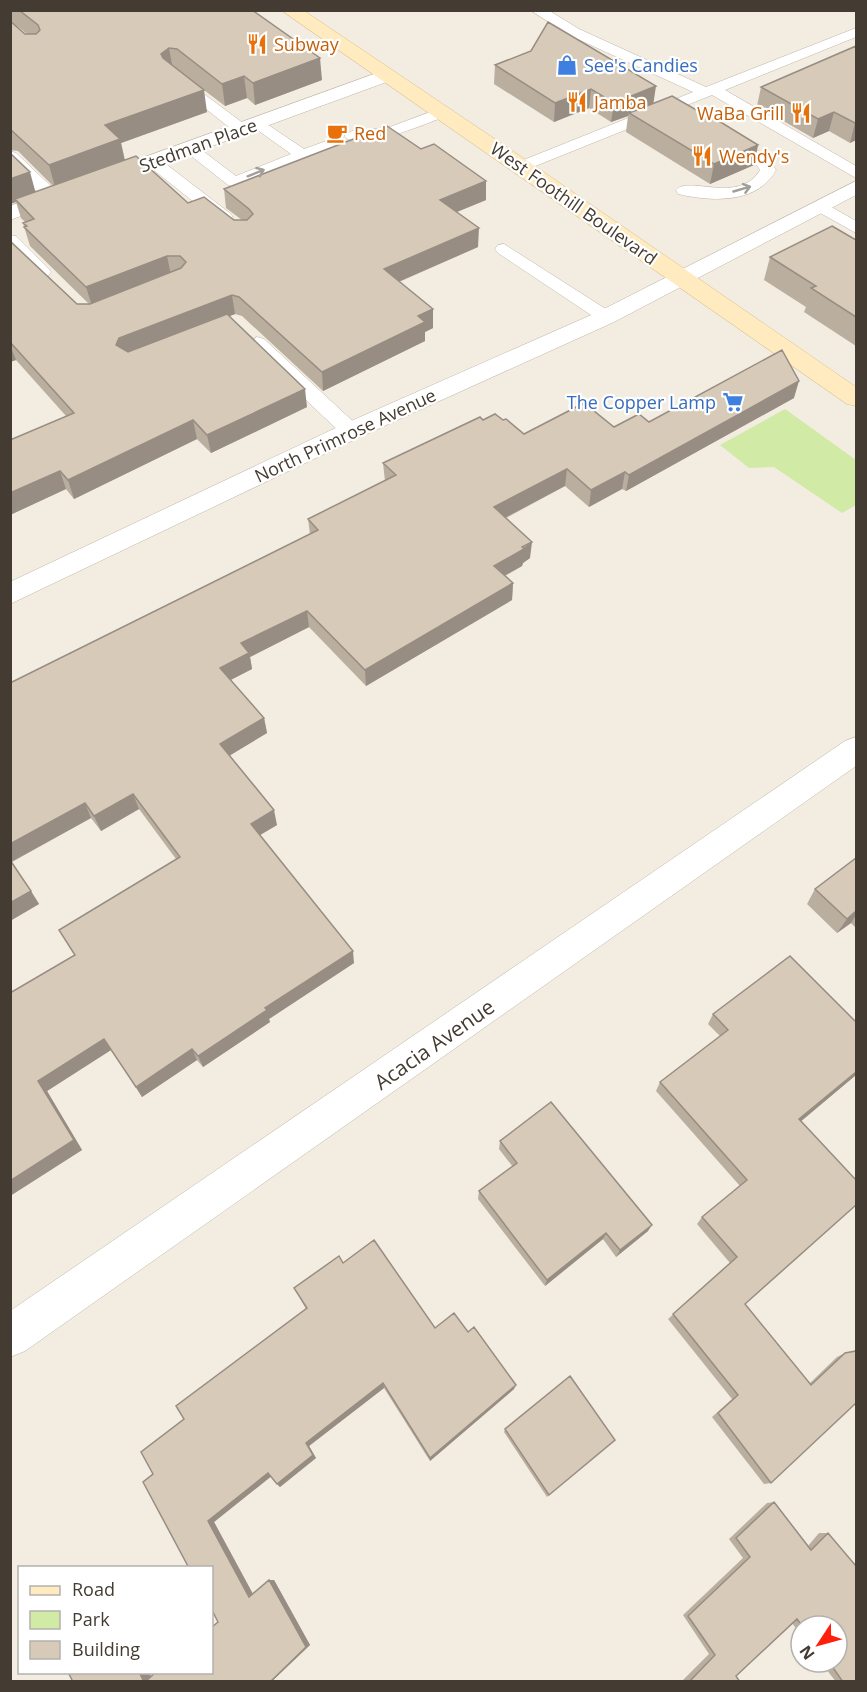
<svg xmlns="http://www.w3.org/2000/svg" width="867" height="1692" font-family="'Open Sans',sans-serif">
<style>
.green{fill:#d1eba6}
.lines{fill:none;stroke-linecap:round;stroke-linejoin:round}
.service-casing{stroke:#c1b6a7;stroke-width:1}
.minor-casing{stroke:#c1b6a7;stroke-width:1}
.secondary-casing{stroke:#d9c18f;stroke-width:1}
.service{fill:#fff;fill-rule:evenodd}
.minor{fill:#fff;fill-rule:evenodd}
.secondary{fill:#ffebbf;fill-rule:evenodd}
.wall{fill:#baae9f;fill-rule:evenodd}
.shaded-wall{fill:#978d82}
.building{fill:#d8cab9;stroke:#978d82;stroke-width:1.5}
.oneway{stroke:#a29e98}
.labels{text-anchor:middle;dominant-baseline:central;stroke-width:4.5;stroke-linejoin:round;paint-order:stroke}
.far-food-label{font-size:18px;fill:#c56008;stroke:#fff;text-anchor:start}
.far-shop-label{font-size:18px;fill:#366cbe;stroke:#fff;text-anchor:start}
.far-street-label{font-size:18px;fill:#443c32;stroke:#fff}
.street-label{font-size:21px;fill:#443c32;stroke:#fff}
</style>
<rect width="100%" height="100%" fill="#f2ece1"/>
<!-- green -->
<path class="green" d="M 785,409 L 856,460 L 856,505 L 842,513 L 774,467 L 749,468 L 720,445 Z"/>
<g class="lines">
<!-- service casing -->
<g class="service-casing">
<path id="service" d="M 530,10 L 548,10 L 579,29 L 706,87 L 856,28 L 856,37 L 725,90 L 856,166 L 856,178 L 712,95 L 528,169 L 516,169 L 514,166 L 516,163 L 693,92 L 569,35 Z
M 177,74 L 247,126 L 249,129 L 247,132 L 235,132 L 172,82 L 169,79 L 172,76 Z
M 441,108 L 449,113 L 446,116 C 428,123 358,153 344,136 L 352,131 L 387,128 Z
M 258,118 L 304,149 L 329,140 L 337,145 L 335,148 L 234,187 L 228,185 L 181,148 L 183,145 L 195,145 L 236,176 L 291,154 L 252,126 L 250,123 L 252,120 Z
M 726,133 L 766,155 L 776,170 C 758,204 712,202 678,194 L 676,190 C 688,175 740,205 760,170 L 754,161 L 720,141 L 718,138 L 720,135 Z
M 10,151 L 16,153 L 59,194 L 61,198 L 59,202 L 47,202 L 10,165 Z
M 152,156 L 158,158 L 231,214 L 233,218 L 231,222 L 219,222 L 146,164 L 144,161 L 146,158 Z
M 819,200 L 856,221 L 856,233 L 813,209 L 811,205 Z
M 10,235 L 16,236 L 48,268 L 51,272 L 48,276 L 36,276 L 10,250 Z
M 504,244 L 612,313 L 615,317 L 612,321 L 600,321 L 498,253 L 495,249 L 498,245 Z
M 257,337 L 264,339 L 358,426 L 361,431 L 358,436 L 344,436 L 250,347 L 248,343 Z"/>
</g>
<!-- minor casing -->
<g class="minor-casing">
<path id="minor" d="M 385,70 L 392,72 L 395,76 L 392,80 L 10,220 L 10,206 Z
M 856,181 L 856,195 L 614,322 L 360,437 L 10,604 L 10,582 L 342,425 L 598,312 Z
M 856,737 L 856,766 L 25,1351 L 10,1357 L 10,1311 L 845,741 Z"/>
</g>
<!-- secondary casing -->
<g class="secondary-casing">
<path id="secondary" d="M 281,10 L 303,10 L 529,162 L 856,387 L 856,406 L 847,404 Z"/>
</g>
<!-- service -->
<use href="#service" class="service"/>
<!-- minor -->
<use href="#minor" class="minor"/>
<!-- secondary -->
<use href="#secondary" class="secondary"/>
</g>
<!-- wall -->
<path class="wall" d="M 10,10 L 252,10 L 322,80 L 255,105 L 247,98 L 225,106 L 179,71 L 207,112 L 121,143 L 125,160 L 188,203 L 234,220 L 242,220 L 226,208 L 224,189 L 486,200 L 456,212 L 478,247 L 399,282 L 433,328 L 425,332 L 425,341 L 323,391 L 242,316 L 235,314 L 230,316 L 307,407 L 211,453 L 197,439 L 74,499 L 66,489 L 10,515 L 66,416 L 16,360 L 10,362 L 10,241 L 77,304 L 89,304 L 30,246 L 23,223 L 25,222 L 21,218 L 16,202 L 10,204 L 10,153 L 35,192 L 53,186 L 18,151 L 10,150 ZM 16,25 L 27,34 L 25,34 Z
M 856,46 L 856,140 L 850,143 L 829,131 L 813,138 L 757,106 L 761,87 Z
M 495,65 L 654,103 L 698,111 L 758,145 L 754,165 L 710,184 L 626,132 L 628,116 L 611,122 L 589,108 L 554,122 L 494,84 Z
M 856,240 L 856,346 L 804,312 L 806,307 L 764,280 L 770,257 Z
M 794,398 L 626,491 L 622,489 L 589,507 L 565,486 L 506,518 L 530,558 L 523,563 L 522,566 L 505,576 L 513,583 L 512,600 L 366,686 L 309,627 L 250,657 L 252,669 L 230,680 L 264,718 L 267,733 L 230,755 L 277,825 L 260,835 L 354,963 L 269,1019 L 270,1022 L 203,1067 L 197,1060 L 142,1097 L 111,1050 L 47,1091 L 82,1150 L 10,1196 L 10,993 L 75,955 L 59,930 L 176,859 L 139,809 L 101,831 L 91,818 L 12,862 L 39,904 L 10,921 L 10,683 L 310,534 L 308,519 L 385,481 L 383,463 L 483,420 L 503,420 L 524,434 L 614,427 Z
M 856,858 L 856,928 L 851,923 L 837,933 L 807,904 L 815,889 Z
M 713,1014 L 856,1022 L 856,1075 L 801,1121 L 745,1304 L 810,1383 L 837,1357 L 845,1353 L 771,1483 L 764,1484 L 712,1417 L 732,1399 L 668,1319 L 730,1263 L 697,1224 L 702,1217 L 740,1186 L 656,1091 L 660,1082 L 720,1036 L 708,1024 Z
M 500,1141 L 648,1231 L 616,1257 L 603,1239 L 545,1286 L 478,1199 L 479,1191 L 513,1167 L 499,1149 Z
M 343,1263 L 435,1328 L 468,1332 L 514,1389 L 430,1461 L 384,1388 L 309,1446 L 316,1458 L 280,1487 L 277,1484 L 271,1476 L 214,1522 L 253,1594 L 269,1580 L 274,1580 L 310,1645 L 271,1682 L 73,1682 L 149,1672 L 151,1677 L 218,1622 L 153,1474 L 184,1419 L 306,1309 L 294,1288 Z
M 505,1429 L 549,1495 L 547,1497 L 504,1432 Z
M 774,1502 L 808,1546 L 819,1533 L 828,1533 L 856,1682 L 836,1682 L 821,1662 L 837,1662 L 837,1626 L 801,1626 L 801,1635 L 792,1623 L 736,1676 L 740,1682 L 681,1682 L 709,1654 L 683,1615 L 743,1558 L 729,1539 L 767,1503 Z"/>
<!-- shaded-wall -->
<path class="shaded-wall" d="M 169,48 L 173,70 L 165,75 L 161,54 Z
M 320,58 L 322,80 L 255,105 L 253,83 Z
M 244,76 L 247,98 L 225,106 L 222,84 Z
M 656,86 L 653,106 L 629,113 L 628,116 L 611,122 L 614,103 Z
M 591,89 L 589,108 L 554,122 L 555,103 Z
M 204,90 L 207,112 L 121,143 L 125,162 L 55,187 L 49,165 L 105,125 Z
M 834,112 L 829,131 L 813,138 L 818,119 Z
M 855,123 L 856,123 L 856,140 L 850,143 Z
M 758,145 L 754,165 L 710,184 L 714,164 Z
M 30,172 L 36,194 L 15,199 L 16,202 L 10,204 L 10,179 Z
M 486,181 L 486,200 L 440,219 L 440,200 Z
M 479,228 L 478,247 L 384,288 L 384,269 Z
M 167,256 L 171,275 L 92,306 L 86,287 Z
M 232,295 L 235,314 L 124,357 L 116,345 L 119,338 Z
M 433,309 L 433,328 L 425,332 L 425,341 L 323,391 L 322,372 L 418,316 Z
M 10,345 L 16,360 L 10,362 Z
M 799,381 L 794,398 L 626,491 L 629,475 Z
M 305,389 L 307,407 L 211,453 L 207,435 Z
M 193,420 L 197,439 L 74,499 L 68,480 Z
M 567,469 L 565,486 L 493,524 L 494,507 Z
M 60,471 L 66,489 L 10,515 L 10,493 Z
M 625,472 L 622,489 L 589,507 L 591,490 Z
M 532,542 L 530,558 L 523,563 L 522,566 L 493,582 L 494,566 Z
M 513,583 L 512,600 L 366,686 L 365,670 Z
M 307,611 L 309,627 L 250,657 L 252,669 L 223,684 L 220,668 L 241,643 Z
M 264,718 L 267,733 L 224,759 L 220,744 Z
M 133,794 L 139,809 L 101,831 L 94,816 Z
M 85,803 L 91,818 L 11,862 L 10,844 Z
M 274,810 L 277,825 L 255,838 L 251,824 Z
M 31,891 L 39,904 L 10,921 L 10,903 Z
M 856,911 L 856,915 L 851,923 L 837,933 L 847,919 Z
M 353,951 L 354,963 L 269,1019 L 270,1022 L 203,1067 L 198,1056 L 265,1008 Z
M 104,1039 L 111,1050 L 47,1091 L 82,1150 L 10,1196 L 10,1181 L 38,1081 Z
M 192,1049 L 197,1060 L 142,1097 L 136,1087 Z
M 856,1072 L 856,1075 L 793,1128 L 799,1119 Z
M 652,1225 L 648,1231 L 616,1257 L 620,1250 Z
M 606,1233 L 603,1239 L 545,1286 L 547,1280 Z
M 383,1383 L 384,1388 L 309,1446 L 316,1458 L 280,1487 L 277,1484 L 306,1443 Z
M 516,1385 L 514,1389 L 430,1461 L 430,1458 Z
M 268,1473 L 273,1475 L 214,1522 L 254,1596 L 249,1597 L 208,1521 Z
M 269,1580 L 274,1580 L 310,1645 L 271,1682 L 270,1682 Z
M 139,1672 L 149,1672 L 152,1679 L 144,1682 Z"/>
<!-- building -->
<path class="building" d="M 19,10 L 252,10 L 320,58 L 253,83 L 244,76 L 222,84 L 177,49 L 169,48 L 161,54 L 163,58 L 204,90 L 105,125 L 120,139 L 49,165 L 10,129 L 10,21 L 25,34 L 36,34 L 40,30 L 38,25 Z
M 548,22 L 656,86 L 614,103 L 591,89 L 555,103 L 495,65 L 531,51 Z
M 856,46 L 856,123 L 855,123 L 834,112 L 818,119 L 761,87 Z
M 672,96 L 698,111 L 701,110 L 758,145 L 714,164 L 629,113 Z
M 387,126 L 421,149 L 434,144 L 486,181 L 440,200 L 479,228 L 384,269 L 433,309 L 418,316 L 425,322 L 322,372 L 239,297 L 232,295 L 119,338 L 116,345 L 128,352 L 227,314 L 305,389 L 207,435 L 193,420 L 68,480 L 60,471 L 10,493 L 10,440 L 74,413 L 10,342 L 10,241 L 77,304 L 90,304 L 181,268 L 186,262 L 180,256 L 167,256 L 86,287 L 24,227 L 27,226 L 23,223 L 34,219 L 15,199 L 136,156 L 188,203 L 204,197 L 234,220 L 247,220 L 253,214 L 249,209 L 224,189 Z
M 10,153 L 30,172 L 10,179 Z
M 832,226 L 856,240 L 856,317 L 811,288 L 816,286 L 770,257 Z
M 782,350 L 799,381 L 629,475 L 625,472 L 591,490 L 567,469 L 494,507 L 532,542 L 522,547 L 524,549 L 494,566 L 513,583 L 365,670 L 307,611 L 241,643 L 249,653 L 220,668 L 264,718 L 220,744 L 274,810 L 251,824 L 353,951 L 265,1008 L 267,1010 L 198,1056 L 192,1049 L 136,1087 L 104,1039 L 38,1081 L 74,1140 L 10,1181 L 10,993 L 75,955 L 59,930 L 180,857 L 133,794 L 94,816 L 85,803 L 10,844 L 10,683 L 318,530 L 308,519 L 396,475 L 383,463 L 480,417 L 483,420 L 495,414 L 503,420 L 506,419 L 524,434 L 584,403 L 614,427 L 639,414 L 649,422 Z
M 856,858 L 856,911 L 847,919 L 815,889 Z
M 10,860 L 31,891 L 10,903 Z
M 790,956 L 856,1022 L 856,1072 L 799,1119 L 856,1180 L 856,1205 L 745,1304 L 811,1385 L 845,1353 L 856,1351 L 856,1403 L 771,1483 L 718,1413 L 738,1395 L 673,1314 L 737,1257 L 702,1217 L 747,1180 L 660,1082 L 728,1030 L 713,1014 Z
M 551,1102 L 652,1225 L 620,1250 L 606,1233 L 547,1280 L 479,1191 L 517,1163 L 500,1141 Z
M 374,1240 L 435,1328 L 454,1313 L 468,1332 L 474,1327 L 516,1385 L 430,1458 L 383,1383 L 306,1443 L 313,1455 L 277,1484 L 268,1473 L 208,1521 L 249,1597 L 269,1580 L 306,1647 L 270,1682 L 145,1682 L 156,1672 L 212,1672 L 212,1627 L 218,1622 L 212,1610 L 212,1568 L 189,1568 L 143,1482 L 153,1474 L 141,1452 L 184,1419 L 176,1406 L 307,1308 L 294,1288 L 339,1256 L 343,1263 Z
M 570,1376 L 615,1440 L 549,1495 L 505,1429 Z
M 774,1502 L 811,1550 L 828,1533 L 856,1566 L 856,1682 L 843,1682 L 829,1662 L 837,1662 L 837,1626 L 802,1626 L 797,1619 L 736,1676 L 740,1682 L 689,1682 L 715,1655 L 688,1616 L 750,1557 L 736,1538 Z
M 68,1672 L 139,1672 L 144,1682 L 73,1682 Z"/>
<!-- one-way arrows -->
<defs><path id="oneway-shaft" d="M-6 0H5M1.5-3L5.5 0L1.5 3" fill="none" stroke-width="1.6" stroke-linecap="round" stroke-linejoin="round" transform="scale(1.5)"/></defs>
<g class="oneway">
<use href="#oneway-shaft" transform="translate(256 173) rotate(-22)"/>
<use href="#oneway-shaft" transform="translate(742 189) rotate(-16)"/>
</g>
<!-- icons -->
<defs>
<g id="restaurant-bare" transform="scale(1.62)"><path d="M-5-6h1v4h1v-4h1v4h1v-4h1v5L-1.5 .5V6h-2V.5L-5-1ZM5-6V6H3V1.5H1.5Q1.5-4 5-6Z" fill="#e8710a" stroke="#fff" stroke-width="2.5" paint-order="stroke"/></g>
<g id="shop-bare" transform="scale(1.62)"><path d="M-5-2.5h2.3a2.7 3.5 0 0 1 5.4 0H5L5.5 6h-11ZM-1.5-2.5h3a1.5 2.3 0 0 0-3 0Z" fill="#3f7fe0" stroke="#fff" stroke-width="2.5" paint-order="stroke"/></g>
<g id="cafe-bare" transform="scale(1.62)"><path d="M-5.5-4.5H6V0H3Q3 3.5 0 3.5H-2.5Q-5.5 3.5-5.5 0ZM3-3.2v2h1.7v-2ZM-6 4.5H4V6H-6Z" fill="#e8710a" stroke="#fff" stroke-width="2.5" paint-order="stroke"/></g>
<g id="supermarket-bare" transform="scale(1.62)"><path d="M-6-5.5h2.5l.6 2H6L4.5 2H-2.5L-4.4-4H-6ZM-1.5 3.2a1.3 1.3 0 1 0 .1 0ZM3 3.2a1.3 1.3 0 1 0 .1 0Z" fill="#3f7fe0" stroke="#fff" stroke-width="2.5" paint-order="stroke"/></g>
</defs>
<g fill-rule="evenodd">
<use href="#restaurant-bare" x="257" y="44"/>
<use href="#shop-bare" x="567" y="65"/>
<use href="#restaurant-bare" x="577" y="102"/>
<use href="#restaurant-bare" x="801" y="113"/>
<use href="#cafe-bare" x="337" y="133"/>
<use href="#restaurant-bare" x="702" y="156"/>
<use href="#supermarket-bare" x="733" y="402"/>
</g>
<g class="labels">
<!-- far-food labels -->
<g class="far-food-label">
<text x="274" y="44">Subway</text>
<text x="594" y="102">Jamba</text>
<text x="784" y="113" text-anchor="end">WaBa Grill</text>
<text x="354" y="133">Red</text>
<text x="719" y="156">Wendy's</text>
</g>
<!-- far-shop labels -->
<g class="far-shop-label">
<text x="584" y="65">See's Candies</text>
<text x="716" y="402" text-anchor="end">The Copper Lamp</text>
</g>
<!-- far-street labels -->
<g class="far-street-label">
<text transform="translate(198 145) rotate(-20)">Stedman Place</text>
<text transform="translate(574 203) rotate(35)">West Foothill Boulevard</text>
<text transform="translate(345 435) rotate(-25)">North Primrose Avenue</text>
</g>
<!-- street labels -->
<g class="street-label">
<text transform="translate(434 1044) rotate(-35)">Acacia Avenue</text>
</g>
</g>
<!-- border -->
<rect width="867" height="1692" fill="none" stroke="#443c32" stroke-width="24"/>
<!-- legend -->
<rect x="18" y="1566" width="195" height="108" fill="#ffffff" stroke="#b4b1ad" stroke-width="1.5"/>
<rect x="30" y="1586" width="30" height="9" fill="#ffebbf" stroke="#b4b1ad" stroke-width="1.5"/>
<text x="72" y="1596" font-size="18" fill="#443c32">Road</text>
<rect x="30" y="1611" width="30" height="18" fill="#d1eba6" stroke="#b4b1ad" stroke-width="1.5"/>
<text x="72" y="1626" font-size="18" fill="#443c32">Park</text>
<rect x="30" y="1641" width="30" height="18" fill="#d8cab9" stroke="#b4b1ad" stroke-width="1.5"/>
<text x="72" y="1656" font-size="18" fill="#443c32">Building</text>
<!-- north arrow -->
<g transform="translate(819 1644) rotate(234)"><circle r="28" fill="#ffffff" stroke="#b4b1ad" stroke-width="1.5"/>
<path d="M0-4.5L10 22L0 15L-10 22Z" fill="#ff1f0c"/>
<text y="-9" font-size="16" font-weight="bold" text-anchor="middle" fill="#443c32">N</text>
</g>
</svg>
